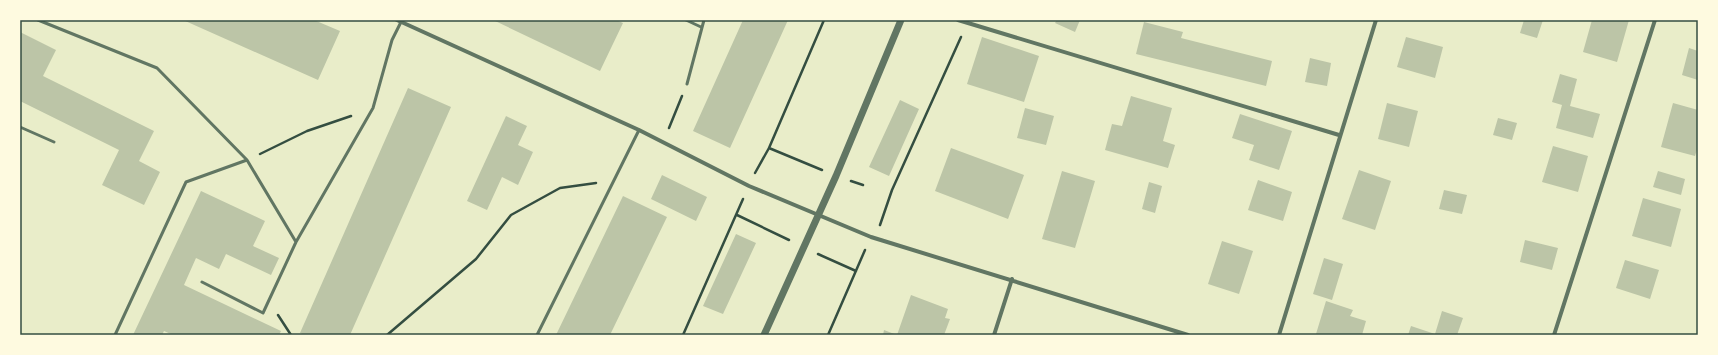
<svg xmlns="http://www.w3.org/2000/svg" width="1718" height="355" font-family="'Alegreya Sans',sans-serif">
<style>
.building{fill:#bcc5a7}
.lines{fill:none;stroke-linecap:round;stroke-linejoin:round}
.path{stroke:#344e41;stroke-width:2.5}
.service{stroke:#617663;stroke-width:3}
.minor{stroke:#617663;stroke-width:4}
.tertiary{stroke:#617663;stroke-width:7}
.neatline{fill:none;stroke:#344e41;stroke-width:1.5}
</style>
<rect width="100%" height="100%" fill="#e9edc9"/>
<!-- building -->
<path class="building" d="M 183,20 L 314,20 L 340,31 L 318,80 Z
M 493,20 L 616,20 L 623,23 L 600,71 Z
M 743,20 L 788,20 L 730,148 L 693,131 Z
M 1057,20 L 1080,20 L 1075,32 L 1055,23 Z
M 1524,20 L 1543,20 L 1537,38 L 1520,33 Z
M 1592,20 L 1629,20 L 1617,62 L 1583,52 Z
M 1144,22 L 1183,32 L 1181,38 L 1272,61 L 1266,86 L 1136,54 Z
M 20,32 L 56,50 L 43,76 L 154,131 L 139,161 L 160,172 L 144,205 L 102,185 L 119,150 L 20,101 Z
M 982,37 L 1039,56 L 1024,102 L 967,84 Z
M 1406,37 L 1443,47 L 1435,78 L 1397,67 Z
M 1689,48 L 1698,51 L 1698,80 L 1682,75 Z
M 1310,58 L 1331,63 L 1327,86 L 1305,82 Z
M 1560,74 L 1577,79 L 1570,106 L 1600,114 L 1593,138 L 1556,128 L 1562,105 L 1552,102 Z
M 408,88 L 451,107 L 350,335 L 305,335 L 300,333 Z
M 1131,96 L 1172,108 L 1163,141 L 1175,145 L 1168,168 L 1105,150 L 1112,124 L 1122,126 Z
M 900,100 L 919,109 L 889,176 L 869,167 Z
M 1387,103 L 1418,111 L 1409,147 L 1378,139 Z
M 1673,103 L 1698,110 L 1698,146 L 1695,156 L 1661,147 Z
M 1025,108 L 1054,116 L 1046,145 L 1017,138 Z
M 1240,114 L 1292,131 L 1279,170 L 1249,160 L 1254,145 L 1232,138 Z
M 506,116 L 527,126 L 518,145 L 533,152 L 518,185 L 502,177 L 487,210 L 467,201 Z
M 1498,118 L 1517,123 L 1512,140 L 1493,135 Z
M 1553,146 L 1588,156 L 1578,192 L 1542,182 Z
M 951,148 L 1024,175 L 1008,219 L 935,191 Z
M 1359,170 L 1391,181 L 1375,230 L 1342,219 Z
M 1062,171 L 1095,181 L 1075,248 L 1042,239 Z
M 1658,171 L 1685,179 L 1681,195 L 1653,187 Z
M 662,175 L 707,197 L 696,221 L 651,199 Z
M 1258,180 L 1292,192 L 1283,221 L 1248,210 Z
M 1149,182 L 1162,186 L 1155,213 L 1142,209 Z
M 1444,190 L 1467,195 L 1462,214 L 1439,209 Z
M 201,191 L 265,221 L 253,246 L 279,258 L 271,275 L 226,254 L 219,269 L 196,258 L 184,285 L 281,331 L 279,335 L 173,335 L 164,331 L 162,335 L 133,335 Z
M 623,196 L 667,217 L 610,335 L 556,335 Z
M 1643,198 L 1681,209 L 1671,247 L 1632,236 Z
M 736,234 L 756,243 L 723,314 L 703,306 Z
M 1525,240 L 1558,248 L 1552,270 L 1520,262 Z
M 1222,241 L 1253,251 L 1239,294 L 1208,284 Z
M 1324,258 L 1343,264 L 1332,300 L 1313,294 Z
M 1625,260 L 1659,270 L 1650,299 L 1616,288 Z
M 911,295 L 948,309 L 945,318 L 950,319 L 944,335 L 883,335 L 884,330 L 897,335 Z
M 1326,301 L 1353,310 L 1350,316 L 1366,321 L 1362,335 L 1316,334 Z
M 1442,311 L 1463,318 L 1457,335 L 1408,335 L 1411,326 L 1435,334 Z"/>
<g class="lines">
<!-- path -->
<path class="path" d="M 669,128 L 682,96
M 769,148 L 822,170
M 260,154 L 307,131 L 351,116
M 755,173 L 769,148 L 824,20
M 851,181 L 863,185
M 737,215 L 789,240
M 880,225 L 892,190 L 961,37
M 818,254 L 856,271
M 278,315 L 291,335
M 387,335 L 476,259 L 511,215 L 560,188 L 596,183
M 683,335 L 743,199
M 828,335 L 865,250"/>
<!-- service -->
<path class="service" d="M 38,20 L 157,68 L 247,160
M 686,20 L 701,27
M 687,84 L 704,20
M 20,127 L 54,142
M 202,282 L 263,313 L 296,242 L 373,108 L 392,40 L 401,22
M 115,335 L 186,182 L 247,160 L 296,242
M 537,335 L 639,130"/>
<!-- minor -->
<path class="minor" d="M 397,20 L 639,130 L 749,186 L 871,237 L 1188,335
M 958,20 L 1339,135
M 994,335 L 1012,279
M 1279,335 L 1376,20
M 1554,335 L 1655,20"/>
<!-- tertiary -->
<path class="tertiary" d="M 764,335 L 836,176 L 901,20"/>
</g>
<!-- border -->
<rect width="1718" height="355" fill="none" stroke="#fefae0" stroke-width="42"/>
<rect x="21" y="21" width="1676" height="313" class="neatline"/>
</svg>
